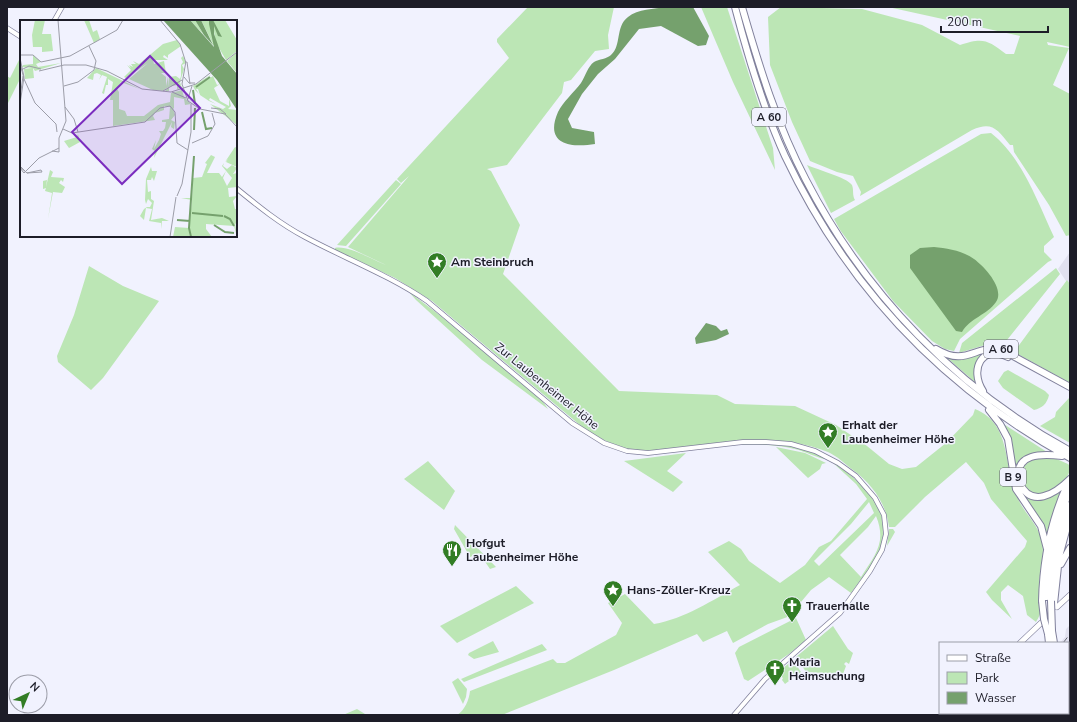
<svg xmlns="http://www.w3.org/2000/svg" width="1077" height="722" font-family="'Nunito Sans',sans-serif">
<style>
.built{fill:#e1e1f0}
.green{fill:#bce6b5;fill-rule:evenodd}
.water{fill:#75a16d}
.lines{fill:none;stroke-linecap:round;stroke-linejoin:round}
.stream{stroke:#75a16d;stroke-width:1}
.minor-casing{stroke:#81819c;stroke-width:5.5}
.major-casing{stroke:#81819c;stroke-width:6}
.highway-casing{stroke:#81819c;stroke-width:8}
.minor{stroke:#fff;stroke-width:4}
.major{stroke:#fff;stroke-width:5}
.highway{stroke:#fff;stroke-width:6}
.rail{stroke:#676873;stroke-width:1;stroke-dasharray:7 7;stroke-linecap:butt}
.highway-bridge-casing{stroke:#81819c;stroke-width:8;stroke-linecap:butt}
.highway-bridge{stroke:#fff;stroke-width:6}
.labels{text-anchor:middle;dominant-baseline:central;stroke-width:3;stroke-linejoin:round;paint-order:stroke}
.shield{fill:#f1f2fe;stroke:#5d5d68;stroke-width:1}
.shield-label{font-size:11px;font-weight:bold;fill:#1d1d28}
.poi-label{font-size:12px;font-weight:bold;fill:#1d1d28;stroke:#f1f2fe;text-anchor:start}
.street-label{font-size:12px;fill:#1d1d28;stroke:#f1f2fe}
.inset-river{fill:none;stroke:#75a16d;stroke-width:2}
.inset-road{fill:none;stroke:#9c9da8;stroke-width:1}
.view{fill:#7b2cbf;fill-opacity:0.15;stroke:#7b2cbf;stroke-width:2}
.inset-edge{fill:none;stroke:#1d1d28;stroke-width:2}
</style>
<rect width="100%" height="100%" fill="#f1f2fe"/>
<!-- built -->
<path class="built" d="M 1070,252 L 1070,287 L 1058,269 Z
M 1070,625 L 1070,644 L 1068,646 L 1068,643 L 1060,643 L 1065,637 L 1066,629 Z"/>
<!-- green -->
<path class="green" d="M 528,7 L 614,7 L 608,35 L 609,49 L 595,51 L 571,80 L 564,82 L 562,93 L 507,165 L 487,169 L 491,171 L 520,225 L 503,274 L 619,391 L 717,395 L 735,404 L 795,406 L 836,425 L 867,446 L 889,464 L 902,469 L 916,467 L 946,443 L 973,415 L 975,409 C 1013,424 1003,469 1018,499 C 1025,514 1038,524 1042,541 C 1045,553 1040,571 1039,584 C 1039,594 1041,604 1040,614 C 1039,617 1037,620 1036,622 L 1027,615 L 1023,596 L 1008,585 L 1001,592 L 1001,600 L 1012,619 L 992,600 L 986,592 L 1025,547 L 1027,541 L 991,499 L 984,483 L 966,462 L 925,497 L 895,527 L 889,527 C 886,503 872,484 853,470 C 845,464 837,456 828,452 C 790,436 741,439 701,445 C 683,447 663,453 644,452 C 624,450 604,441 587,431 L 432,301 L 395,278 L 335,250 L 335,248 C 348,245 373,260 386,265 L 348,247 L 409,176 L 401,183 L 397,179 L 509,58 L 497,42 L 497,39 Z
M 701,7 L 727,7 L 773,148 L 775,170 L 733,82 Z
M 781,7 L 862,9 L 922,25 L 960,45 C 983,37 988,40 1006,54 L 1014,54 L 1020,36 L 888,7 L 1070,7 L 1070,47 L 1047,42 L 1048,45 L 1069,48 L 1053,85 L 1070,94 L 1070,235 L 1066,236 L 1049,205 L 1014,152 L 1013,145 L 1010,145 C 997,129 992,121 972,130 L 860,196 L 861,192 L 853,176 L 837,172 L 810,161 L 792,122 L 770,65 L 768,17 Z
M 21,56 L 21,77 L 7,105 L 7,76 L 10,78 Z
M 991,133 C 1022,157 1038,203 1054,237 L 1044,246 L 1044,252 L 1052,260 L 1048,262 L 960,339 L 954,351 L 945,349 L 932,341 L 893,301 L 840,230 L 834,219 L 981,134 Z
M 807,165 C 818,170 846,177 852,185 C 854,190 852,195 855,200 L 831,213 Z
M 396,180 L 401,184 L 346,246 L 337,245 Z
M 89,266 L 123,286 L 159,301 L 103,378 L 91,390 L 58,362 L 57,356 L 74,315 Z
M 1056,268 L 1060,274 L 1003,345 L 985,345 L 959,353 L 962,343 Z
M 1067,280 L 1070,284 L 1070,383 L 1014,352 Z
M 409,292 C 442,316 473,342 504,368 C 519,380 539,393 548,409 L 482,360 L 416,300 Z
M 986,352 L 1008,355 L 988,353 L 975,373 L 976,383 L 945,356 Z
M 1008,370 L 1045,391 L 1049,395 C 1047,404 1042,408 1034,410 L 1003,388 L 998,381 L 1004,372 Z
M 1070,397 L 1070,443 L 1040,426 L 1055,417 L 1056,412 Z
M 1002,423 L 1047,452 L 1031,454 L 1017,472 Z
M 747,443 C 772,443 806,443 827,459 C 818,459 805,451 795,449 C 773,444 752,444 730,445 Z
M 776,447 L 805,453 L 826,463 L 822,464 L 820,469 L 808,478 Z
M 686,453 L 667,471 L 683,482 L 673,492 L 624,461 Z
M 1052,457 L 1068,464 L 1070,466 C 1070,483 1053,489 1039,495 C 1033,493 1025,491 1022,483 C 1018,476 1022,462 1030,458 C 1036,456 1046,457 1052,457 Z
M 428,461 L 455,491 L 444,510 L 404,479 Z
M 832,462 C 859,479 894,509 881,546 C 875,563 862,578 851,593 L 829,577 L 811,590 L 801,602 L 797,600 L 792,604 L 795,613 L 793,615 L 768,624 L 733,643 L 727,631 L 703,642 L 697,634 L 614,670 L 502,715 L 457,715 C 465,710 469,700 470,691 L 553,659 L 557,663 L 565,663 L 616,635 L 622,623 L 608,603 L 625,594 L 654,624 C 684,619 713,600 740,585 L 708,552 L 729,541 L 741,549 L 749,561 L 780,583 L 805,565 L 819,547 L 831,541 L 867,499 L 856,484 ZM 869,502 L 874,513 L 819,566 L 814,561 L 851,524 ZM 876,516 C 887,543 875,555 861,577 L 840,555 L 868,527 Z
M 1017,485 C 1034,499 1042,506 1062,489 L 1047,537 L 1043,526 Z
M 455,525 L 496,567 L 490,569 L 479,553 L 470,557 L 454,529 Z
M 889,529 L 893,529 L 895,532 L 887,546 Z
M 516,586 L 534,603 L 457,643 L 440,626 Z
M 796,618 L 806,640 L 789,654 L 748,681 L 744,679 L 735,653 L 739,647 Z
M 833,626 L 848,649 L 853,653 L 849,664 L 846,662 L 844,664 L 846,666 L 843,674 L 806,672 L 796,657 Z
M 493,641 L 499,652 L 474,659 L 468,655 L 469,653 Z
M 542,644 L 547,650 L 464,682 L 461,679 Z
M 793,660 L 801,672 L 785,684 L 782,680 L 783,678 L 777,673 Z
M 458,678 L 467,689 L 466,697 L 463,704 L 452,682 Z
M 357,709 L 365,714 L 343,715 Z"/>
<!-- water -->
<path class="water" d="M 666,7 L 693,7 L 709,36 L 706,45 L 698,46 L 661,26 L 639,29 L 615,59 L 598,74 L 582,94 L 568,119 L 572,128 L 594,132 L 595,144 C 570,148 544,144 558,112 C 563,102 574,92 581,83 C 585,77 588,66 594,62 C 599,59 607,59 611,55 C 622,45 615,27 628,17 C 638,9 654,9 666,7 Z
M 934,247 C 947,248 963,251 974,259 C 985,267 1005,289 996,302 C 987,315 970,318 962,332 L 956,331 L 910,268 L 910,255 L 920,248 Z
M 706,323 L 716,326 L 721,331 L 727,329 L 729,334 L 716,340 L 696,344 L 695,338 Z"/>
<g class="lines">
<!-- stream -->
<path class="stream" d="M 1068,650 L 1070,648
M 1053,713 L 1054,715
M 1009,715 L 1010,713"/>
<!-- minor casing -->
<g class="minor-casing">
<path id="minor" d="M 54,21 L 62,7
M 7,28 L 21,37
M 236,188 C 258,206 280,224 305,237 C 346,259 389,275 427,301 L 572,423 L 604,443 L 627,451 L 648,453 L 743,442 L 766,442 L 791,444 L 815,451 L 838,463 L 856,476 L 875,498 L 884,515 L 886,534 L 882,550 L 870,571 L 840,613 L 765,679 L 734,715"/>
</g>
<!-- major casing -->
<g class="major-casing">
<path id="major" d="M 1057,607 L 1070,595
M 1020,643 L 1041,623
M 943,715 L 945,713"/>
</g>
<!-- highway casing -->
<g class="highway-casing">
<path id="highway" d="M 735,7 C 748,57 763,108 785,156 C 847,287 944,388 1070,458
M 742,7 C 759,66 777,125 806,180 C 865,294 957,389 1070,451
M 936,349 C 967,368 976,343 1002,350 L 1070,387
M 983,391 C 969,369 982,344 1008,357
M 989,410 L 1000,424 L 1008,439 L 1016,489 L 1041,526 L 1047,549
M 1062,456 C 1043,454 1013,452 1019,482 C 1031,509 1055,494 1070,479
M 1061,564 L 1070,548
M 1046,597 C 1048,560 1055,525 1070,490
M 1042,601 C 1043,559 1051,520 1068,483
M 1051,601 L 1056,548 L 1070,505
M 1054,604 L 1059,557 L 1070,516
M 1052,631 L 1054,643
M 1048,634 L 1049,643
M 1068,697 L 1070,703
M 1068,711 L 1070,715"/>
</g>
<!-- minor -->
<use href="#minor" class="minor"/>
<!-- major -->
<use href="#major" class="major"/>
<!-- highway -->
<use href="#highway" class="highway"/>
<!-- rail -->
<path class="rail" d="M 1063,643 L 1070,634
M 1001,715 L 1003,713"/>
<!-- highway-bridge casing -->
<g class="highway-bridge-casing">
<path id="highway-bridge" d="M 1042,601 L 1044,619 L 1048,634
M 1051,601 L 1052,631"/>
</g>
<!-- highway-bridge -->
<use href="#highway-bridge" class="highway-bridge"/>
</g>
<!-- icons -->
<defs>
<g id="sight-pin" transform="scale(1)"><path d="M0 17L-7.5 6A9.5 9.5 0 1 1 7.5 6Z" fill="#327d25" stroke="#f1f2fe"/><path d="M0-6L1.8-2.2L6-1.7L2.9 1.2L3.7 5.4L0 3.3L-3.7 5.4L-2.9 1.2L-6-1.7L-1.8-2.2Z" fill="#fff"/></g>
<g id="restaurant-pin" transform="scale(1)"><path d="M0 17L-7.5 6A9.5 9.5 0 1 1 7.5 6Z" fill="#327d25" stroke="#f1f2fe"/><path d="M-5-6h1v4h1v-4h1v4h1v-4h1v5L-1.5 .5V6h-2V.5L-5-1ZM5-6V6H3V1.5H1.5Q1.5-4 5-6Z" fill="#fff"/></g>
<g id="church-pin" transform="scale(1)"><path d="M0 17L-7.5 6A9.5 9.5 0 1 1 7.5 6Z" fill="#327d25" stroke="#f1f2fe"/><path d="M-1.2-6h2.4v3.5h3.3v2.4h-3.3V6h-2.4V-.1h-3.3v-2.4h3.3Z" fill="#fff"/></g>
</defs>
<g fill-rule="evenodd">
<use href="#sight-pin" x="437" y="262"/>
<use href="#sight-pin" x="828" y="432"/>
<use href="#restaurant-pin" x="452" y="550"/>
<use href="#sight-pin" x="613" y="590"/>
<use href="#church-pin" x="792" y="606"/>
<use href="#church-pin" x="775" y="669"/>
</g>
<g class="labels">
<!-- shield labels -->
<g class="shield">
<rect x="752" y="108" width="34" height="18" rx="3"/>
<rect x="984" y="340" width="34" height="18" rx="3"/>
<rect x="1000" y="468" width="26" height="18" rx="3"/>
</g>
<g class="shield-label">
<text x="769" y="117">A 60</text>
<text x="1001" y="349">A 60</text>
<text x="1013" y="477">B 9</text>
</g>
<!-- poi labels -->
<g class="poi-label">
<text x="451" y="262">Am Steinbruch</text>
<text x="842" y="425">Erhalt der<tspan x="842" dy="14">Laubenheimer Höhe</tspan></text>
<text x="466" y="543">Hofgut<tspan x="466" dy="14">Laubenheimer Höhe</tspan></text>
<text x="627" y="590">Hans-Zöller-Kreuz</text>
<text x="806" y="606">Trauerhalle</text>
<text x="789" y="662">Maria<tspan x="789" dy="14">Heimsuchung</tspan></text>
</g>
<!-- street labels -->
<g class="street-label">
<text transform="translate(547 386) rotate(39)">Zur Laubenheimer Höhe</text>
</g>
</g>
<!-- overview -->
<g transform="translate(20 20)">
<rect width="217" height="217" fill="#f1f2fe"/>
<path d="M 15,0 L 25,0 L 22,14 L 31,14 L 33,31 L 22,32 L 22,27 L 13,27 L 12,15 ZM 64,0 L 69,0 L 73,12 L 77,10 L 80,19 L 74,23 ZM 170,0 L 175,0 L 184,15 L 193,24 L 181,0 L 189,0 L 195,27 ZM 193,0 L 205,0 L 217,20 L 217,31 L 206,40 L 195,21 ZM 157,20 L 161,26 L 148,35 L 148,38 L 144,35 L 143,37 L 148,40 L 133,40 L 134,44 L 144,41 L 146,53 L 141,53 L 146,57 L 146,66 L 148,57 L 149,67 L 149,57 L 156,56 L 160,59 L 161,56 L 161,45 L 163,42 L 161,38 L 163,36 L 166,43 L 162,45 L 164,49 L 160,62 L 162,68 L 157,69 L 157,65 L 149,67 L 149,71 L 145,71 L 148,67 L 143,71 L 133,70 L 109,59 L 128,43 L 106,58 L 104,57 L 111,50 L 107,45 L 111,48 L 109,45 L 113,47 L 111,44 L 116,44 L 113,41 L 119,44 L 143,24 ZM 217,32 L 217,53 L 207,41 ZM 13,35 L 21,42 L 16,44 L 18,47 L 41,43 L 15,51 L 13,48 L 14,58 L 5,59 L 4,49 L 12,48 L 2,47 L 3,45 L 13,44 ZM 76,48 L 120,69 L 101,62 L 97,69 L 99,72 L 99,89 L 105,91 L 107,96 L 124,96 L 138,85 L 150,82 L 151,73 L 162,70 L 164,77 L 171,84 L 165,85 L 164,79 L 154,77 L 154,89 L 153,88 L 155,95 L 151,100 L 155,102 L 154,109 L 151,107 L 152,102 L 134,138 L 135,131 L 132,129 L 136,120 L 134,129 L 139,120 L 141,114 L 139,111 L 143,111 L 145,108 L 146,102 L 142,102 L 142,100 L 149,99 L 150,87 L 144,86 L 144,90 L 135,93 L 133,96 L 135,100 L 93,106 L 93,80 L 90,80 L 93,62 L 88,59 L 88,65 L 86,65 L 84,74 L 82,73 L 87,57 L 82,55 L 79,60 L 81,55 L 77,53 L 74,54 L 73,60 L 67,58 ZM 192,54 L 176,67 L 193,56 L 197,65 L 200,64 L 194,68 L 200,81 L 209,86 L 209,78 L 211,86 L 208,89 L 217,90 L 217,105 L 190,84 L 203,89 L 206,87 L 190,78 L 189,80 L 196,84 L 189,81 L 180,75 L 178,69 L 176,69 L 179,74 L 175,70 L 173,66 ZM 58,114 L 60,122 L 49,128 L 44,121 L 57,117 ZM 215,127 L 217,128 L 217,147 L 206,142 L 208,139 L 205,142 ZM 191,135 L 195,137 L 187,153 L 199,153 L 202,157 L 206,151 L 203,158 L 207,166 L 212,158 L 202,146 L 204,143 L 203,146 L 207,149 L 212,145 L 217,148 L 213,154 L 217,153 L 217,167 L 208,168 L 209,177 L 217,176 L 213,181 L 215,189 L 217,189 L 217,206 L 215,203 L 217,217 L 214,206 L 186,204 L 186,209 L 192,217 L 171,217 L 169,210 L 170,217 L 153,217 L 155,207 L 169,208 L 172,180 L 161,178 L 172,178 L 173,158 L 182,157 L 187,144 L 185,143 ZM 131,147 L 132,151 L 137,151 L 134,161 L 132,157 L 131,160 L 127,160 L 128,172 L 131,171 L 131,179 L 134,181 L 131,200 L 142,198 L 149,201 L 142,201 L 141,209 L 141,203 L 129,201 L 132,189 L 126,188 L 124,200 L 120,196 L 124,189 L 127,187 L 130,187 L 132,183 L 128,179 L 126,184 L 125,180 L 126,159 ZM 30,150 L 33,152 L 31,157 L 44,158 L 43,162 L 41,160 L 39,163 L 45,167 L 42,173 L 33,172 L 28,199 L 32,173 L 25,171 L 26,168 L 23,169 L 23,161 L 27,160 L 26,167 Z" fill="#bce6b5"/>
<path d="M 143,0 L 170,0 L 194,27 L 189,4 L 189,0 L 193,0 L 202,17 L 198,16 L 194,6 L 194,14 L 202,36 L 217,54 L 217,90 L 197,60 ZM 175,0 L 181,0 L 193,25 L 184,15 Z" fill="#75a16d"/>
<path class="inset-river" d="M 176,67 L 190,57M 173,70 L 175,84M 182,92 L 186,109 L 192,108M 174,110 L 175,88M 172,193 L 203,196M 204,196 L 210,199 L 214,206M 157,200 L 170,201M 194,205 L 205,212 L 214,213M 171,217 L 169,208 L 174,136"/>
<path class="inset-road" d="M 140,0 L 160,24 L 166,43M 0,35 L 13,35 L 21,42 L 50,36 L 97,10 L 103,0M 0,38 L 4,57 L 0,84M 166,41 L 162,64 L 168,81 L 180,89 L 205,94 L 217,107M 167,42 L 170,64M 0,43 L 4,59 L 15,83 L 36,104 L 37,112M 1,50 L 9,46 L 21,49M 19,51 L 44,45 L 66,45 L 87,51 L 122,69 L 151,72 L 176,64 L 217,32M 164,57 L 169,63 L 175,63M 44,66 L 58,62 L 74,50 L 76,41 L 69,26M 143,71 L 162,60M 152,72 L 166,78M 0,78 L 3,56M 168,79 L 172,66M 45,87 L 54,99 L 58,112M 191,88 L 200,89 L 206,94M 43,109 L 52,113 L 125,102 L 140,88 L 150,86 L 155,92 L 157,123 L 168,130M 172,123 L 188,116 L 195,104 L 192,93M 32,131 L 39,132 L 39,118 L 46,101 L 38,0M 0,146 L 7,153 L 21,150 L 22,152 L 7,153 L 0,147M 0,148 L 4,153 L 19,138 L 39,128M 157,176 L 162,164 L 171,112 L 171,84M 150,217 L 156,177"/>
<path class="view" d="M 130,36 L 180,88 L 102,164 L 52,112 Z"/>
<rect width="217" height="217" class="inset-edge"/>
</g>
<!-- border -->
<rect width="1077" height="722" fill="none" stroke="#1d1d28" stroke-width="16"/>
<!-- legend -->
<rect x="939" y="642" width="130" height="72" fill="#f1f2fe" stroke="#9c9da8"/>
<rect x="947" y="655" width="20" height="6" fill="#ffffff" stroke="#9c9da8"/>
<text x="975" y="662" font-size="12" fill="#1d1d28">Straße</text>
<rect x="947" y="672" width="20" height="12" fill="#bce6b5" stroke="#9c9da8"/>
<text x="975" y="682" font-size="12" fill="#1d1d28">Park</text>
<rect x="947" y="692" width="20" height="12" fill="#75a16d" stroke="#9c9da8"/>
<text x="975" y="702" font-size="12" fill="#1d1d28">Wasser</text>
<!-- north arrow -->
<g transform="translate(28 694) rotate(44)"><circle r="19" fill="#f1f2fe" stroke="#9c9da8"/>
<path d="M0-3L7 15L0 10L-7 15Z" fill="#327d25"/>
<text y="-6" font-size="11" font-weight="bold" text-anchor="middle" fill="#1d1d28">N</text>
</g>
<!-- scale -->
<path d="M941 26v6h107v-6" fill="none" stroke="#1d1d28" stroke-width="2"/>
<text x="947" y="26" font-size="12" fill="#1d1d28" stroke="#f1f2fe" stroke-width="3" paint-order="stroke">200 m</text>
</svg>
